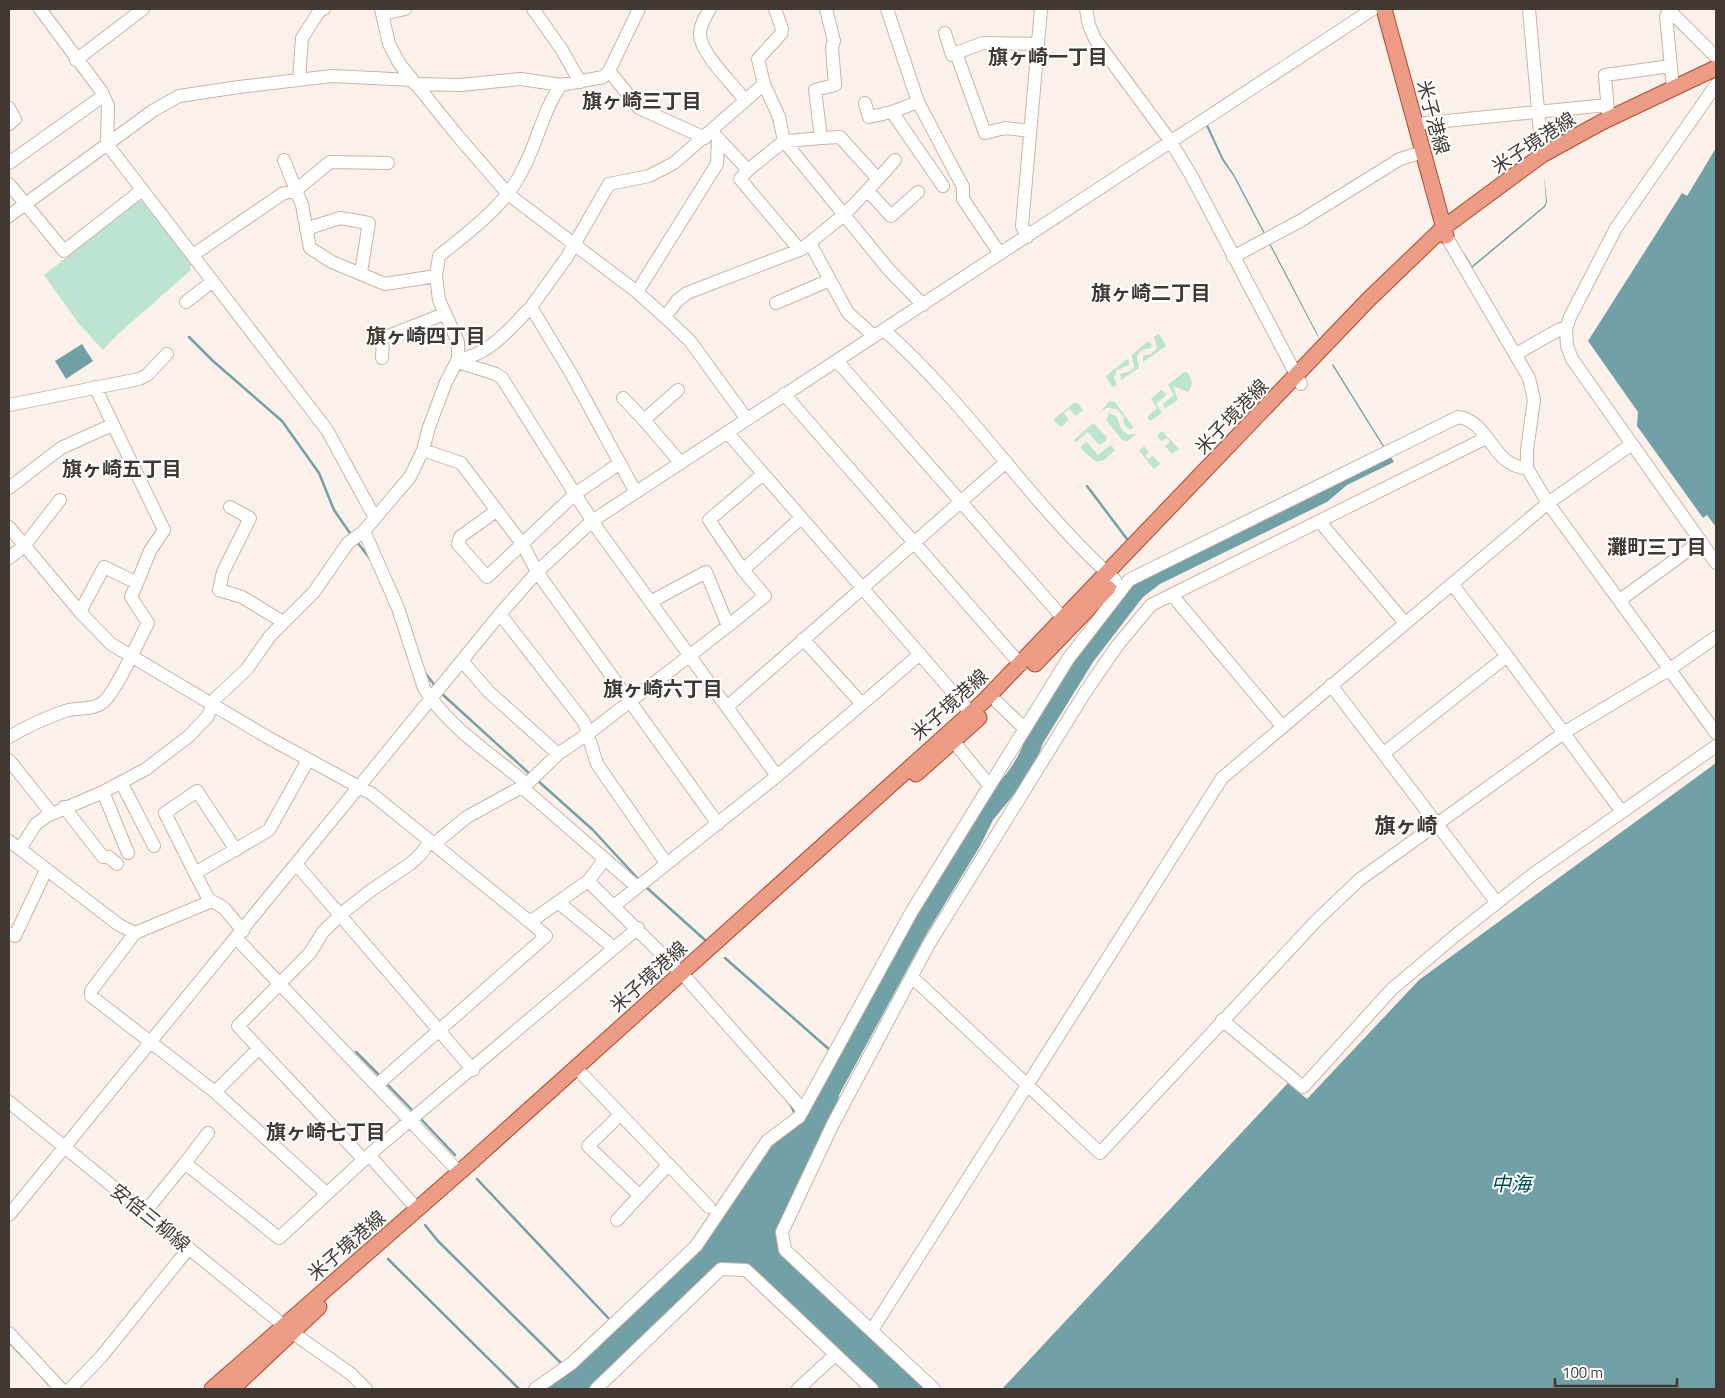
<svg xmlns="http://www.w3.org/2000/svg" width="1725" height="1398" font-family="'Titillium Web','Noto Sans JP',sans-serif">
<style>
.green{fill:#bce4d0}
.water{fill:#71a0a6}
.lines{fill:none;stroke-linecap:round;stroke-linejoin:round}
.stream{stroke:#71a0a6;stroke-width:2.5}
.minor-casing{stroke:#ccb3a4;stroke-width:14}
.major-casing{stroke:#a84d32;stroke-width:17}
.minor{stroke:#fff;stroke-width:12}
.major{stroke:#ec9b84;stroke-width:15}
.labels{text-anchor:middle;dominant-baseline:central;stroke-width:4;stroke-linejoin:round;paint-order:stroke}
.street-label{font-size:19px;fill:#423832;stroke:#fff}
.neighbourhood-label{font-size:20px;font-weight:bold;fill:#423832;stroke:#fff}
.water-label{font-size:20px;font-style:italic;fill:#004c52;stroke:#fff}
.quarter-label{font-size:21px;font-weight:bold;fill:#423832;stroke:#fff}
</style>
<rect width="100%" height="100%" fill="#fcf1ea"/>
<!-- green -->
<path class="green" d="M 138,201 L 142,201 L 191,263 L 190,271 L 117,335 L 103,350 L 79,324 L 44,275 Z
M 1157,334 L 1160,335 L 1166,346 L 1143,362 L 1143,356 L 1151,354 L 1157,348 L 1154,337 Z
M 1148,341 L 1152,344 L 1151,348 L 1142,350 L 1137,356 L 1139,368 L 1121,380 L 1120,374 L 1130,371 L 1134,368 L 1132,355 Z
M 1127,359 L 1129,361 L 1129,365 L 1117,370 L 1114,378 L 1117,385 L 1112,387 L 1106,376 Z
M 1184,372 L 1187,372 C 1192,379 1194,385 1188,392 L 1173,386 L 1178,400 L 1165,408 L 1163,404 L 1174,395 L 1168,385 Z
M 1161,390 L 1167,394 L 1156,404 L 1162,413 L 1150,421 L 1147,417 L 1157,408 L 1151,399 Z
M 1110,401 L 1115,402 L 1134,428 L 1129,429 L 1125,426 L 1123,416 L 1117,409 L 1107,408 L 1100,412 Z
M 1074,403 L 1078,403 L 1083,410 L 1076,416 L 1069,409 L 1064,413 L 1069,420 L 1061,427 L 1054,421 L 1055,418 Z
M 1109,413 L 1117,417 C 1120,428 1125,440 1139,432 L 1127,441 L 1122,440 L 1106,420 Z
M 1093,423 L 1107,437 L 1106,441 L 1099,445 L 1088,432 L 1076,442 L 1073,441 Z
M 1162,431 L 1179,449 L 1172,454 L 1165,446 L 1170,442 L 1167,438 L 1161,441 L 1157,435 Z
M 1087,442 L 1098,455 L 1111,445 L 1115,450 L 1104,460 L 1096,462 L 1081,449 L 1081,446 Z
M 1144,446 L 1149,452 L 1145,456 L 1148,459 L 1153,456 L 1160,464 L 1154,469 L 1139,451 Z"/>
<!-- water -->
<path class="water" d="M 1208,125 L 1223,158 L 1235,176 L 1317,333 L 1319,339 L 1234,177 L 1222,160 L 1206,126 Z
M 1716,148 L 1716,527 L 1707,515 L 1703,518 L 1637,426 L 1638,412 L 1588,341 L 1682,193 L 1687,196 Z
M 1544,176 L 1547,202 L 1545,207 L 1472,268 L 1463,250 L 1472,266 L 1544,206 L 1546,202 Z
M 82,344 L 93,361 L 66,379 L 55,361 Z
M 1333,364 L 1394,462 L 1347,485 L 1327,502 L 1160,584 L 1143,597 L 1093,662 L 1043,743 L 1039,754 L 1015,793 L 993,820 L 980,846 L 927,933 L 839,1095 L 837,1109 L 781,1251 L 928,1389 L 880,1389 L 746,1264 L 720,1263 L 588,1389 L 543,1389 L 704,1244 L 768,1148 L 799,1123 L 890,958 L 993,788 C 1006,777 1022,754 1025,737 L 1080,649 L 1127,588 L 1385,450 L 1332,365 Z
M 1716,763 L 1716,1389 L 1002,1389 L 1288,1083 L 1307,1099 L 1419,980 Z"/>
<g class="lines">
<!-- stream -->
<path class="stream" d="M 189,337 L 213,361 L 282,421 L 319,473 L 334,510 L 352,536
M 1087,486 L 1127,539
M 357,542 L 371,560
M 425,673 L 436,687
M 441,693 L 531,775
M 537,780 L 593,830 L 640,881
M 646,887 L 705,940
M 725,958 L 831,1051
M 356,1052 L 380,1076
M 385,1082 L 414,1112
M 790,1104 L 795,1114
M 420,1118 L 455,1155
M 477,1179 L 612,1322
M 425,1225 L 438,1241 L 563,1365
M 388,1259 L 519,1389
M 9,1342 L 23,1357
M 41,1376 L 49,1385"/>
<!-- minor casing -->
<g class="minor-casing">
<path id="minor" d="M 40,9 L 102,92 L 108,106 L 107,144 L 327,430 L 375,518
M 381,9 L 389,44 L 399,63 L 457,135 L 508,194 L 637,292 L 665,317 L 690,341 L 746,418
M 533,9 L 562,50 L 580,82
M 710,9 C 705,17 700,25 700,35 C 701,54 733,84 745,100
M 887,9 L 918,102 L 963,187 L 963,199 L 1000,254
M 1086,9 L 1089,25 L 1095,39 L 1171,142 L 1192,177 L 1301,384
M 1529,9 L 1542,155
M 1668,9 L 1716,57
M 1671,11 L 1666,16 L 1673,88
M 383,14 L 405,9
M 945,33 L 952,55 L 956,53 L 985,133 L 1005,128 L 1030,131
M 956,53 L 983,43 L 1038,44
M 76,60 L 143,9
M 609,71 L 639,108 L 705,138
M 299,80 L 302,38 L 320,10 L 324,9
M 415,84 L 460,85 L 521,79 L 561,85
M 764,84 L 758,59 L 781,34 L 782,29 L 775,9
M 1716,85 L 1616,228 L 1570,317 L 1566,330 L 1567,346 L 1572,359 L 1716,563
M 918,102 L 892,112 L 943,186
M 865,103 L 869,117 L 892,112
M 9,108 L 15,119 L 9,124
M 1608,113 L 1605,75 L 1671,66
M 1416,124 L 1607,105
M 716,136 L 748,170 L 740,179 L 799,249
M 786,144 L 789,141 L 821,138 L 815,90 L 835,85 L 832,47 L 834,41 L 826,9
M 284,160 L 296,190 L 330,162 L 388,163
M 9,163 L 103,96
M 748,170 L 784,141
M 878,179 L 895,160
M 9,184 L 64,251 L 142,190
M 868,191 L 891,216 L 918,192
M 9,216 L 154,110 L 179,96 L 239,87 L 332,76 L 412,80
M 306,229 L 340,218 L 369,223 L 361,272
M 1446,236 L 1529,378 L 1534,400 L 1527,450 L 1527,468 L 1548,503 L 1716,733
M 1027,237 L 1022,226 L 1041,9
M 810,243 L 848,313 L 874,336
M 193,255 L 282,194 L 296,190 L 302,205 L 310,248 L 332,262 L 385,284 L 436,276
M 1233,257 L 1300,221 L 1400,159 L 1423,152
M 637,292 L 717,164 L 718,138
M 186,302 L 213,281
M 776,303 L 830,280
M 665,317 L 677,301 L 687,293 L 802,249 L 845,214 L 878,179 L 840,137 L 821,138
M 884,330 C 969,405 1030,504 1115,580
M 1516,354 L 1560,329 L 1566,330
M 382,358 L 383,338 L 444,314
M 458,359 L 461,363 L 496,374 L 502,378 L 575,494 L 620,463
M 458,359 C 488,357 511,327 531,307
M 837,361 L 1063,618
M 678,390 L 644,420 L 680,462
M 784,394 L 1021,665
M 623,398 L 644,420
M 9,405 L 139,379 L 147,375 L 167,354
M 727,432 L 976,719
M 423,450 L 461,463 L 523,545 L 537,572 L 718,824
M 9,488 L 61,448 L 112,425
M 635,491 L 572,375 L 531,307 L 567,257 L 609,184 L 649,176 L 674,163 L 764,84 L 779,117 L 784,141 L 889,270 L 923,305
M 230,507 L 250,518 L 223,572 L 219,590 L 242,597 L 283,622
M 496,511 L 460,537 L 458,544 L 487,577 L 575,494 L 599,531 L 777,776
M 1320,522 L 1405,623
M 9,527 L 80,612 L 111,644 L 267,737 L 372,794 L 530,922 L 588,881 L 687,979 L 803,1110 L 912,911 L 1068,659 L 1129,580 L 1458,417 C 1490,421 1492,467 1527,468
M 364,531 L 398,608 L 424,688 C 448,727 492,755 527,784 L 558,754
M 9,558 L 24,546 L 60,500
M 743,570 L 709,520 L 763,474
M 1172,595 L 1282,726
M 1620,600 L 1701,541
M 652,601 L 706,572 L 728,626 L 765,596 L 743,570 L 801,518
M 80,612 L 104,567 L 137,583 L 150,551 L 164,530 L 95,387
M 500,614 L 584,722 L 597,764 L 666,863
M 1507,656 L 1622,812
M 462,661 L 489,692 L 558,754 L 589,733 L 728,626
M 1331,685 L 1497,903
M 997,702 L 1025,729
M 862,704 L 920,654
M 728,706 L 1006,462
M 9,737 C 26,727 45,718 65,711 C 77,707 91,711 102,703 C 115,695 139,639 148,623 L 131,597 L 137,583
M 954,742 L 989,785
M 1384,753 L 1507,656 L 1452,584
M 9,760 L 52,814
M 121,782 L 154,846
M 523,788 L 637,887
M 103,792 L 128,853
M 64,807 L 103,857 L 109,857 L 117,864
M 9,841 L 20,849
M 434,844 L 467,817 L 527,784
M 297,865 L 473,1070
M 195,873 L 165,813 L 197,791 L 236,850
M 588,881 L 605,859
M 210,902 L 195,873 L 269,830 L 308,760
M 558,902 L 614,948
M 615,905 L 777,776 L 862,704 L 803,639
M 243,931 L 224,908 L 212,901 L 135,933 L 119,925 L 20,849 L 36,824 L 47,816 L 103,792 L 146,769 L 189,736 L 208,716 L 215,699 L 247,669 L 270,636 L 314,592 L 348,543 L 364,531 L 410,477 L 423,450 L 429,427 L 446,382 L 458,359 L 458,342 L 439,300 L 436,276 L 439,256 C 472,229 507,205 525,165 C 538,139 544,109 561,85 L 603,77 L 609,71 L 639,9
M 9,933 L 15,936 L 46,870
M 135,933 L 91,991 L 91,996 L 215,1092
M 237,939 L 459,1172
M 912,977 L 1100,1153 L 1316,921 L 1359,880 L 1565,732 L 1670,669 L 1716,637
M 1222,1020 L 1303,1087 L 1392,989 L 1456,935 L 1532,875 L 1716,746
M 258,1049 L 215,1092 L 326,1193
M 582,1074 L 709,1207
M 377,1085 L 546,936 L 530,922
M 9,1102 L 293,1333 L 351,1374 L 366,1389
M 620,1115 L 588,1146 L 639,1195
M 369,1155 L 417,1209
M 364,1160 L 238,1026 L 310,953 L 323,932 L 340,915 L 370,891 L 410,864 L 420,855 L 430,841
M 185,1163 L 208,1133
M 145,1212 L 185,1163 L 279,1238 L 369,1155 L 638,928
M 9,1215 L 500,614 L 537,572 L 592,521 L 1373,9
M 617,1220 L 668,1165
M 872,1330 L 1222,778 L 1548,503 L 1632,444
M 9,1333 L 61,1389
M 70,1389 L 101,1357 L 189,1248
M 535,1389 L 572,1363 L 696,1246 L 767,1141 L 799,1117 L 803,1110
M 596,1389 L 721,1269 L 746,1270 L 872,1389
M 798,1389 L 835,1355
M 934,1389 L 785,1250 L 782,1232 L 833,1124 L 929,944 L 1086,691 L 1117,646 L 1151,605 L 1486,438"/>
</g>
<!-- major casing -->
<g class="major-casing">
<path id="major" d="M 1384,9 L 1446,236
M 1035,664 L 1108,588
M 916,774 L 979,718
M 212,1389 L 471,1162 L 984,701 L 1369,299 L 1443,228 L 1542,155 L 1602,122 L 1716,68
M 232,1389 L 319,1307"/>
</g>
<!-- minor -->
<use href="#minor" class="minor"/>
<!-- major -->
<use href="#major" class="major"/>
</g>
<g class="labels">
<!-- street labels -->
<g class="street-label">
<text transform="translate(1434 117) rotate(75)">米子港線</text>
<text transform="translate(1533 142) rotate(-33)">米子境港線</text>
<text transform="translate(1231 416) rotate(-46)">米子境港線</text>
<text transform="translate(949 704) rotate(-42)">米子境港線</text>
<text transform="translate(648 976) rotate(-42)">米子境港線</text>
<text transform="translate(151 1217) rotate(39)">安倍三柳線</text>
<text transform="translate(346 1245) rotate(-41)">米子境港線</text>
</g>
<!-- neighbourhood labels -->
<g class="neighbourhood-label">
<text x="1048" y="56">旗ヶ崎一丁目</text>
<text x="642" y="100">旗ヶ崎三丁目</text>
<text x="1151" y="292">旗ヶ崎二丁目</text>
<text x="426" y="335">旗ヶ崎四丁目</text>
<text x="122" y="468">旗ヶ崎五丁目</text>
<text x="1657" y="546">灘町三丁目</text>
<text x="663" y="688">旗ヶ崎六丁目</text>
<text x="326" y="1131">旗ヶ崎七丁目</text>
</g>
<!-- water labels -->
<g class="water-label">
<text x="1511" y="1183">中海</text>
</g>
<!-- quarter labels -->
<g class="quarter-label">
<text x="1406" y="825">旗ヶ崎</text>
</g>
</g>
<!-- border -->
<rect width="1725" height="1398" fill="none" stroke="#423832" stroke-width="20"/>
<!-- scale -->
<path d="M1555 1378v8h122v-8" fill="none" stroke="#423832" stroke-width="2.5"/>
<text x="1562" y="1378" font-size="15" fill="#423832" stroke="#ffffff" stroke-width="4" paint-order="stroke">100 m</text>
</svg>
